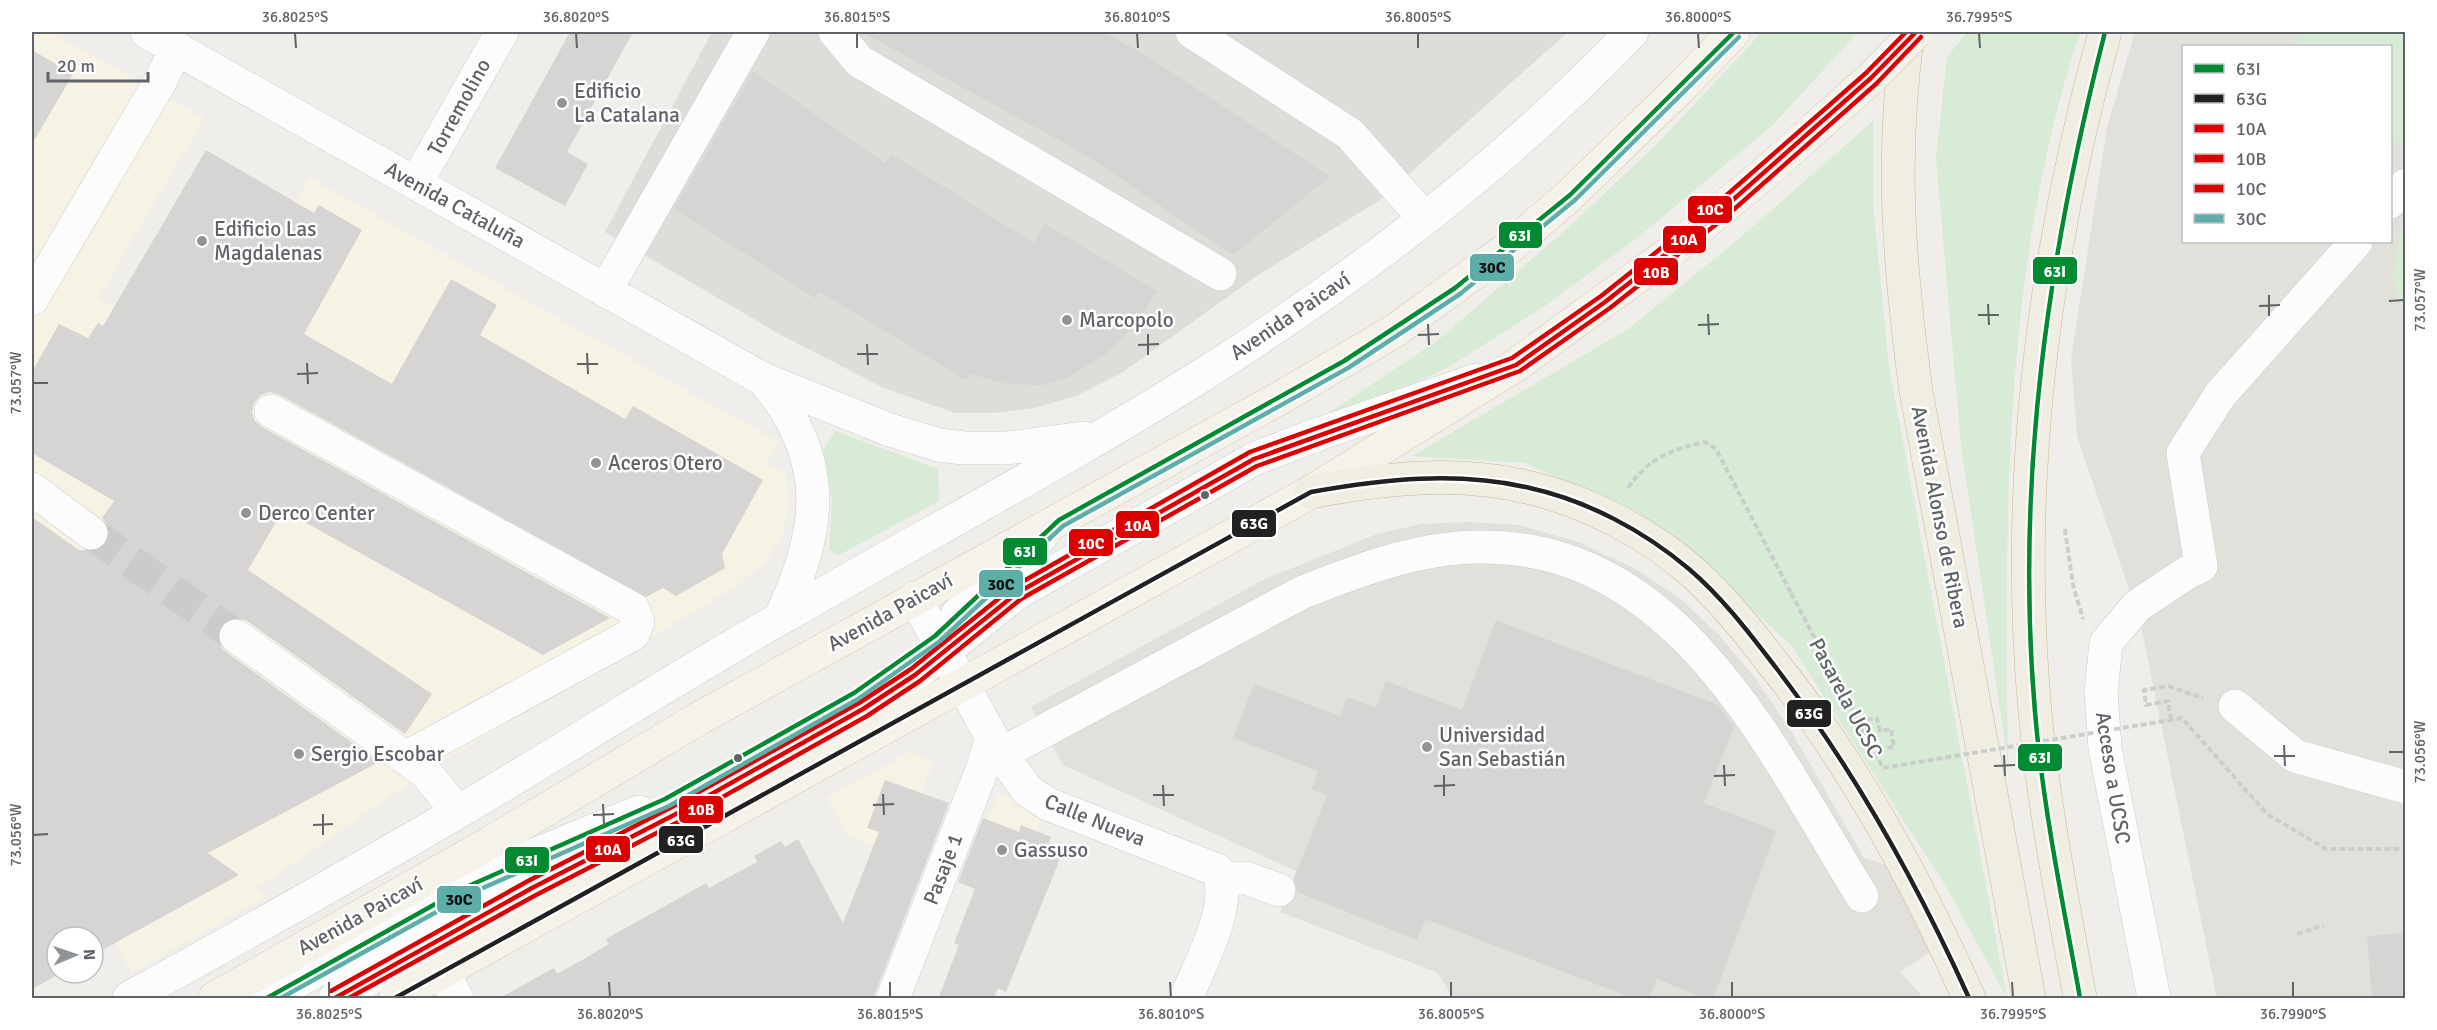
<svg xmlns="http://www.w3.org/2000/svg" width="2437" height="1030" font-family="Signika,sans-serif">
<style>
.commercial{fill:#f7f3e4}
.industrial{fill:#dfddda}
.education{fill:#e2e0da;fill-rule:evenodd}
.green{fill:#d8ebd6}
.building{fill:#d6d5d3}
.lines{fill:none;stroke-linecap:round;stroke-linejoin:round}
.minor-tunnel{stroke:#cbcbca;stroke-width:33;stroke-dasharray:33 16;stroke-linecap:butt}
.minor-casing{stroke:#cbcccc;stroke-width:34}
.major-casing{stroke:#d7ceb8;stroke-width:34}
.highway-casing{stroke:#c8b996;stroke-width:34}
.path{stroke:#cacfcc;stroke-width:4;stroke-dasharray:6 3;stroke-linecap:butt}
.minor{stroke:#fdfcfc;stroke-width:33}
.major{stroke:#f4f2e9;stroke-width:33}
.highway{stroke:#f0ede3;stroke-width:33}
.major-bridge-casing{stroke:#d7ceb8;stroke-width:34;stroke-linecap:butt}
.path-bridge{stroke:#cacfcc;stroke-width:4;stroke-dasharray:6 3;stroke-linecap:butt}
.major-bridge{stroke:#f4f2e9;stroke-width:33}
.bus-1-casing{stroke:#fff;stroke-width:9}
.bus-2-casing{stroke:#fff;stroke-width:9}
.bus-3-casing{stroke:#fff;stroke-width:9}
.bus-4-casing{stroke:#fff;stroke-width:9}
.bus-5-casing{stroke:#fff;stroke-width:9}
.bus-6-casing{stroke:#fff;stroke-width:9}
.bus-1{stroke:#008a32;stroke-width:4.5}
.bus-2{stroke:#212121;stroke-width:4.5}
.bus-3{stroke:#d00;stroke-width:4.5}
.bus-4{stroke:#d00;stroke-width:4.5}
.bus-5{stroke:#d00;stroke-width:4.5}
.bus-6{stroke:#5daea9;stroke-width:4.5}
.ticks{fill:none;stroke:#5f6368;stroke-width:2}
.poi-dot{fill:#919496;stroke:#fff;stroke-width:2}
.bus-dot{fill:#5f6368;stroke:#fff;stroke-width:2}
.labels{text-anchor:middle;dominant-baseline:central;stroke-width:5;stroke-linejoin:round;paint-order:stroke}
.poi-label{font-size:21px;fill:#5f6368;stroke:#fff;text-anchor:start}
.street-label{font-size:21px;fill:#5f6368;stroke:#fff}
.line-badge{stroke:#fff;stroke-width:2}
.badge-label{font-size:16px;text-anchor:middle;font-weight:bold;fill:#fff}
.pale-badge-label{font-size:16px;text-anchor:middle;font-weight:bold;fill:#111}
.neatline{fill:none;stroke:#5f6368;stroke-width:2}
.ticks-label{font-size:15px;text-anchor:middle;fill:#5f6368}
</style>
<rect width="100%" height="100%" fill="#efeeea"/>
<!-- commercial -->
<path class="commercial" d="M 32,32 L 51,32 L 204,118 L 98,298 L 205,358 L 310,178 L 778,442 L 766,463 L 786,473 L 788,509 L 783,534 L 765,563 L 735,587 L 425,772 L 256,889 L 265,898 L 131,973 L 116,942 L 93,955 L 93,937 L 57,937 L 57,973 L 61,973 L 32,989 Z
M 910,752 L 933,762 L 897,855 L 849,837 L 827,798 Z
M 998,792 L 1044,812 L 1009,902 L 962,884 Z"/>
<!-- industrial -->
<path class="industrial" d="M 712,32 L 1568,32 L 1380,200 L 1258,275 L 1123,372 L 1076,396 L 1034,408 L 993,413 L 955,413 L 884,388 L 781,335 L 605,232 Z"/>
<!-- education -->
<path class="education" d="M 2135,32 L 2405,32 L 2405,998 L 2217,998 L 2137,606 L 2129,590 L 2077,436 L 2071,359 L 2107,127 ZM 2184,46 L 2390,46 L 2390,242 L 2184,242 Z
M 1469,522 L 1519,525 L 1578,542 L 1634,568 L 1682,600 L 1721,637 L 1755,678 L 1790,729 L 1864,858 L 1887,865 L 1932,951 L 1900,972 L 1924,998 L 1453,998 L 1438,973 L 1280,912 L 1296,871 L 1063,765 L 1031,707 L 1265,579 L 1377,534 L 1421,524 Z"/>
<!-- green -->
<path class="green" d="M 1762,32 L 1858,32 L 1773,125 L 1637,238 L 1545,306 L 1447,368 L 1376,401 L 1327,414 L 1437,341 L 1570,226 L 1658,143 Z
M 1967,32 L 2080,32 C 2002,267 2005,518 2008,763 L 1961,445 L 1936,158 L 1947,57 Z
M 2303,32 L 2405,32 L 2406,142 L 2402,147 L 2391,137 L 2390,46 L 2289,46 Z
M 1873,121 L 1873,203 L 1889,367 L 2007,998 L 1947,888 L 1791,645 L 1695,559 L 1637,511 L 1524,463 L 1412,456 L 1628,329 L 1734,243 Z
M 2405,225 L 2405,318 L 2393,278 L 2400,231 Z
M 835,431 L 938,469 L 939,501 L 839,555 L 829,550 L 832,500 L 823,450 Z"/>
<!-- building -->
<path class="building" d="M 570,32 L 633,32 L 567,152 L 588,164 L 565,206 L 495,168 Z
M 862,32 L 1103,32 L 1146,55 L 1330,177 L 1233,255 L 1087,156 Z
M 32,50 L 73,74 L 32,144 Z
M 753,71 L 885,163 L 892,154 L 1034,243 L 1044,223 L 1157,291 L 1137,323 L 1108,352 L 1068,378 L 1043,385 L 1007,384 L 970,374 L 966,380 L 820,292 L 815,298 L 674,209 Z
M 206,150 L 314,213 L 319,205 L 362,230 L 304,334 L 392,384 L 451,279 L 497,305 L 480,335 L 625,419 L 633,406 L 763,480 L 722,554 L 725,568 L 676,596 L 663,588 L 646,597 L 280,395 L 270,392 L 261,395 L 254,403 L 252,412 L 255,421 L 262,427 L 610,618 L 543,655 L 283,510 L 248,570 L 432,694 L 405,734 L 247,621 L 237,617 L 228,619 L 220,626 L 217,635 L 219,644 L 225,651 L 379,762 L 208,853 L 239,875 L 93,955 L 93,937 L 57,937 L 57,973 L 61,973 L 32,989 L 32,517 L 79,550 L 98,550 L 106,545 L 109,536 L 108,525 L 102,518 L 114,501 L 32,453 L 32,372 L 59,324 L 88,338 L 98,323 L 103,326 Z
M 1496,620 L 1718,705 L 1734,726 L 1704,803 L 1776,831 L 1713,999 L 1706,999 L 1657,979 L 1649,999 L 1635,999 L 1425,919 L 1417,940 L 1297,892 L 1294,879 L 1327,795 L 1312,789 L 1318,771 L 1233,738 L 1254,684 L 1340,716 L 1347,697 L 1376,708 L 1386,681 L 1462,710 Z
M 885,780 L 949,803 L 873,999 L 498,999 L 554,968 L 557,974 L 584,959 L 609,944 L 606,939 L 706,883 L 709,888 L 757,862 L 754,856 L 781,841 L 785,847 L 798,839 L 843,923 L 879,832 L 867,828 Z
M 983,818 L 1019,832 L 1021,825 L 1051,837 L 1049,843 L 1064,849 L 1006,992 L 998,988 L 993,999 L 938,999 L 959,945 L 954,943 L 975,889 L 958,882 Z
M 2406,933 L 2406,999 L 2372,999 L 2367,936 Z"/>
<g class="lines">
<!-- minor-tunnel -->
<path class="minor-tunnel" d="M 91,533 L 236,636"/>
<!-- minor casing -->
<g class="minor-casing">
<path id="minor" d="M 147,32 L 763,379 L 890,430 L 939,445 L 964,448 L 1007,448 L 1084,438
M 835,32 L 859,61 L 1220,274
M 1192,32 L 1350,134 L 1425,219
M 416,183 L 502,32
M 2390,202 L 2406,185
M 605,291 L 753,32
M 32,299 L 160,82 L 176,48
M 763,379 C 830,458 823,529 780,618
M 271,411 L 633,609 L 638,622 L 633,634 L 407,757
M 32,489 L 91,533
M 915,598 L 1001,754 L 1028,791 L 1048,804 L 1217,870 C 1235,901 1199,967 1186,998
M 957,615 L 1042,535
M 236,636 L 425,772 L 458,812
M 2235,706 L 2295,756 L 2406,787
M 1001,754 L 1301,593 C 1356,571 1416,548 1476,547 C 1678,542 1771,750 1862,896
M 1222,878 L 1246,878 L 1279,890
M 442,971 L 457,998
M 129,998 C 240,937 350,875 458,812 C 567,748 673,679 783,617 C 923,536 1067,460 1204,374 C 1359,276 1506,163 1632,32
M 267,998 L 464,888 L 539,853 L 639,812
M 335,998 L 532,888 L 674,815 L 863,709 L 915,675 L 1017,593 L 1254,459 L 1316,435 L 1476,380
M 893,998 L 983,767 L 992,738
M 2154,998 L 2105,748 L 2101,692 L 2106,643 L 2137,606 L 2188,572 L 2201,566 L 2183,453 L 2220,395 L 2356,242"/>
</g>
<!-- major casing -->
<g class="major-casing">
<path id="major" d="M 215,998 L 490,843 L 698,719 L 1280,398 L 1396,330 L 1512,245 L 1570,195 L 1681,87 L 1734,32
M 395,998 L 1311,492 L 1516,365 L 1664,257 L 1766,172 L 1871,78"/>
</g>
<!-- highway casing -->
<g class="highway-casing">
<path id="highway" d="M 1908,32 C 1890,158 1899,265 1916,391 L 2029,998
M 1311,492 C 1383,478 1459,470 1531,488 C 1588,502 1644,531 1689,569 C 1720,596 1747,629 1772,662 C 1854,764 1916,879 1969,998
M 2080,998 C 2063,903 2044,809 2035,712 C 2014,484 2044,252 2105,32"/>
</g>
<!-- path -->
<path class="path" d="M 1628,488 C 1647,459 1672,449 1705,442 L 1716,449 L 1791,593
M 2065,529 L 2073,585 L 2083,619
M 2171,720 L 2168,701 L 2146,705 L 2144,690 L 2168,686 L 2203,698
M 1858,721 L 1877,718 L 1880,731 L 1891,729 L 1894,747 L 1875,750
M 2297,934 L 2324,925"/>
<!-- minor -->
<use href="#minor" class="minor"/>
<!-- major -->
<use href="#major" class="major"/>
<!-- highway -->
<use href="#highway" class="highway"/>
<!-- major-bridge casing -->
<g class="major-bridge-casing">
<path id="major-bridge" d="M 1871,78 L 1916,32"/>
</g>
<!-- path-bridge -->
<path class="path-bridge" d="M 1791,593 L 1883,768 L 2182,718 L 2267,814 L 2326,849 L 2406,849"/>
<!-- major-bridge -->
<use href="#major-bridge" class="major-bridge"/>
<!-- bus-1 casing -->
<g class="bus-1-casing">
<path id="bus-1" d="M 267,998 L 464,888 L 665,799 L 854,693 L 935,636 L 1059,520 L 1344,361 L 1455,288 L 1570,195 L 1734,32
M 2080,998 C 2063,903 2043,808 2035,712 C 2015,481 2048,255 2105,32"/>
</g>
<!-- bus-2 casing -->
<g class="bus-2-casing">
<path id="bus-2" d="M 395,998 L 1311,492 C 1384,479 1457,471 1530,488 C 1588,501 1644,531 1689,569 C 1723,598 1750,634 1777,669 C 1855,771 1916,881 1969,998"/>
</g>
<!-- bus-3 casing -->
<g class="bus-3-casing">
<path id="bus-3" d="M 335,998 L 532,888 L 674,815 L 863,709 L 915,675 L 1017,593 L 1254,459 L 1516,365 L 1605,302 L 1718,213 L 1871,78 L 1916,32"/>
</g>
<!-- bus-4 casing -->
<g class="bus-4-casing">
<path id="bus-4" d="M 349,998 L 536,895 L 678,822 L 867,716 L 920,681 L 1021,599 L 1257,466 L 1520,371 L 1610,308 L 1723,219 L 1876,84 L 1921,37"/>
</g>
<!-- bus-5 casing -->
<g class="bus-5-casing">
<path id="bus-5" d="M 331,991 L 528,881 L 670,808 L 859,703 L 911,669 L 1013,587 L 1250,452 L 1512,358 L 1601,296 L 1713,207 L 1866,73 L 1906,32"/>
</g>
<!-- bus-6 casing -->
<g class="bus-6-casing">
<path id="bus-6" d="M 281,998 L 467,895 L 669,806 L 858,699 L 940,641 L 1063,526 L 1348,368 L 1460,294 L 1575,200 L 1739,37"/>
</g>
<!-- bus-1 -->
<use href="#bus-1" class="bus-1"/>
<!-- bus-2 -->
<use href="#bus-2" class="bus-2"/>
<!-- bus-3 -->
<use href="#bus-3" class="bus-3"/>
<!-- bus-4 -->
<use href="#bus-4" class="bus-4"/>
<!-- bus-5 -->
<use href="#bus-5" class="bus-5"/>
<!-- bus-6 -->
<use href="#bus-6" class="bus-6"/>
</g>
<!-- ticks -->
<path class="ticks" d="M 295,33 L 296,48M 576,33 L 577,48M 857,33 L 857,48M 1137,33 L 1138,48M 1418,33 L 1418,48M 1698,33 L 1699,48M 1979,33 L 1980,48M 2269,295 L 2269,316M 2389,301 L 2404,300M 1988,304 L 1989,325M 2259,306 L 2280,305M 1708,314 L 1709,335M 1978,315 L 1999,315M 1428,324 L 1429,345M 1698,325 L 1719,324M 1148,334 L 1148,355M 1418,335 L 1439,334M 867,344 L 868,365M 1138,345 L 1159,344M 587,353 L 588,374M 857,354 L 878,354M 307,363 L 308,384M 577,364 L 598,364M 297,374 L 318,373M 33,383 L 48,383M 2284,745 L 2285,766M 2389,752 L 2404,752M 2004,755 L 2005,776M 2274,756 L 2295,756M 1724,765 L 1725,786M 1994,766 L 2015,765M 1444,775 L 1444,796M 1714,776 L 1735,775M 1163,785 L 1164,806M 1434,786 L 1455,785M 883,794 L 884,815M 1153,795 L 1174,795M 603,804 L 604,825M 873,805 L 894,804M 323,814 L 323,835M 593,815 L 614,814M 313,825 L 333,824M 33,835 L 48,834M 329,982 L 329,997M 609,982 L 610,997M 890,982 L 890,997M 1170,982 L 1171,997M 1451,982 L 1451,997M 1732,982 L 1732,997M 2012,982 L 2013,997M 2293,982 L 2293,997"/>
<!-- markers -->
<g class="poi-dot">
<circle cx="562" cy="103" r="6"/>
<circle cx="202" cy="241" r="6"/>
<circle cx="1067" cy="320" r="6"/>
<circle cx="596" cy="463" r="6"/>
<circle cx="246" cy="513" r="6"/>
<circle cx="1427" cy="747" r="6"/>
<circle cx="299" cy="754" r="6"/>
<circle cx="1002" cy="850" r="6"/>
</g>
<g class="bus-dot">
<circle cx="1205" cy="495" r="5"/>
<circle cx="738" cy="758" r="5"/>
</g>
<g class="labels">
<!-- poi labels -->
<g class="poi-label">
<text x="574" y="91">Edificio<tspan x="574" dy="24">La Catalana</tspan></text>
<text x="214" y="229">Edificio Las<tspan x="214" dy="24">Magdalenas</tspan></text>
<text x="1079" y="320">Marcopolo</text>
<text x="608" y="463">Aceros Otero</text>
<text x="258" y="513">Derco Center</text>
<text x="1439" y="735">Universidad<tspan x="1439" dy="24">San Sebastián</tspan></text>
<text x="311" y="754">Sergio Escobar</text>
<text x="1014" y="850">Gassuso</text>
</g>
<!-- street labels -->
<g class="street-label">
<text transform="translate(459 107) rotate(-61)">Torremolino</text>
<text transform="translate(455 205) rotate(29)">Avenida Cataluña</text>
<text transform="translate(1290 316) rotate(-34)">Avenida Paicaví</text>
<text transform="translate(1940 517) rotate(79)">Avenida Alonso de Ribera</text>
<text transform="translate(890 612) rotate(-29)">Avenida Paicaví</text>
<text transform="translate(1846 698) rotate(62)">Pasarela UCSC</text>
<text transform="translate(2113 778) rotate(81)">Acceso a UCSC</text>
<text transform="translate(1095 820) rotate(22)">Calle Nueva</text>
<text transform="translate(943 869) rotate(-69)">Pasaje 1</text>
<text transform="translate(360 916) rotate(-29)">Avenida Paicaví</text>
</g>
</g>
<g class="line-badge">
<rect x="1687" y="195" width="46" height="29" rx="6" fill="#d00"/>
<rect x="1498" y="221" width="45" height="28" rx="6" fill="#008a32"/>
<rect x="1662" y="225" width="45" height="29" rx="6" fill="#d00"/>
<rect x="1469" y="253" width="46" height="29" rx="6" fill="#5daea9"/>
<rect x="2032" y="256" width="46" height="29" rx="6" fill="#008a32"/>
<rect x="1633" y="257" width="46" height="29" rx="6" fill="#d00"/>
<rect x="1231" y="509" width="46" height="29" rx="6" fill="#212121"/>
<rect x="1115" y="510" width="45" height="29" rx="6" fill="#d00"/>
<rect x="1068" y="528" width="46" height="29" rx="6" fill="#d00"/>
<rect x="1002" y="537" width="46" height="29" rx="6" fill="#008a32"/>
<rect x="978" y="569" width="46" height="29" rx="6" fill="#5daea9"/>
<rect x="1786" y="699" width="46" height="29" rx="6" fill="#212121"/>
<rect x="2017" y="743" width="46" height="29" rx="6" fill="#008a32"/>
<rect x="678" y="795" width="46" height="29" rx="6" fill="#d00"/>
<rect x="658" y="825" width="46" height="29" rx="6" fill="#212121"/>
<rect x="585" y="835" width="46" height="28" rx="6" fill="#d00"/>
<rect x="504" y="846" width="46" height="28" rx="6" fill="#008a32"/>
<rect x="436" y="885" width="46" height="29" rx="6" fill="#5daea9"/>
</g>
<g class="badge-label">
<text x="1710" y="215">10C</text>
<text x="1520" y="241">63I</text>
<text x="1684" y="245">10A</text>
<text x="2055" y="277">63I</text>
<text x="1656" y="278">10B</text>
<text x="1254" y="529">63G</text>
<text x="1138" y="531">10A</text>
<text x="1091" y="549">10C</text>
<text x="1025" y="557">63I</text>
<text x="1809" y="719">63G</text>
<text x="2040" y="763">63I</text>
<text x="701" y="815">10B</text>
<text x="681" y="846">63G</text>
<text x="608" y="855">10A</text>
<text x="527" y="866">63I</text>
</g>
<g class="pale-badge-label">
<text x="1492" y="273">30C</text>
<text x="1001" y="590">30C</text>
<text x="459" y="905">30C</text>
</g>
<!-- border -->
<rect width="2437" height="1030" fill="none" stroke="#ffffff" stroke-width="66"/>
<!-- legend -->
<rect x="2182" y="45" width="210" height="198" fill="#ffffff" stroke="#bfc1c3" stroke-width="1.5"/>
<rect x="2194" y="64" width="30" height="9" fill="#008a32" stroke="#bfc1c3" stroke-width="1.5"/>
<text x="2236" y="75" font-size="18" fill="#5f6368">63I</text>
<rect x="2194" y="94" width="30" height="9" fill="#212121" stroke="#bfc1c3" stroke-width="1.5"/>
<text x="2236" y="105" font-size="18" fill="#5f6368">63G</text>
<rect x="2194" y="124" width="30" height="9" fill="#dd0000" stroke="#bfc1c3" stroke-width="1.5"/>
<text x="2236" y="135" font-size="18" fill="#5f6368">10A</text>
<rect x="2194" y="154" width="30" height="9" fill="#dd0000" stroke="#bfc1c3" stroke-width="1.5"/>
<text x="2236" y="165" font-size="18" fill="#5f6368">10B</text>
<rect x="2194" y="184" width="30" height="9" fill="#dd0000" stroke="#bfc1c3" stroke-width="1.5"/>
<text x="2236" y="195" font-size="18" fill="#5f6368">10C</text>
<rect x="2194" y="214" width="30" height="9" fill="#5daea9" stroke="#bfc1c3" stroke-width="1.5"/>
<text x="2236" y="225" font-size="18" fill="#5f6368">30C</text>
<!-- north arrow -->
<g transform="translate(75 955) rotate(88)"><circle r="28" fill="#ffffff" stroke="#bfc1c3" stroke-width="1.5"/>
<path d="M0-4.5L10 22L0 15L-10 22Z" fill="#919496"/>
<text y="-9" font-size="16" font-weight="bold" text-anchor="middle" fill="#5f6368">N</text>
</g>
<!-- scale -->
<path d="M48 72v9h100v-9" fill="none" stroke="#5f6368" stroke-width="3"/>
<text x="57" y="72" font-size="18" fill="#5f6368" stroke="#ffffff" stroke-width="4.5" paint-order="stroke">20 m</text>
<rect x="33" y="33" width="2371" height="964" class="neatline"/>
<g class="ticks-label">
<text x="295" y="22">36.8025°S</text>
<text x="576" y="22">36.8020°S</text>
<text x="857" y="22">36.8015°S</text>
<text x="1137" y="22">36.8010°S</text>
<text x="1418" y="22">36.8005°S</text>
<text x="1698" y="22">36.8000°S</text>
<text x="1979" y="22">36.7995°S</text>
<text transform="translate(2420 300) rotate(-90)" y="5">73.057°W</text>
<text transform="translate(16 383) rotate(-90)" y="5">73.057°W</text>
<text transform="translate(2420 752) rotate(-90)" y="5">73.056°W</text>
<text transform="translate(16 835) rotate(-90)" y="5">73.056°W</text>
<text x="329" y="1019">36.8025°S</text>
<text x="610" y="1019">36.8020°S</text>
<text x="890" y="1019">36.8015°S</text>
<text x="1171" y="1019">36.8010°S</text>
<text x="1451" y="1019">36.8005°S</text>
<text x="1732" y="1019">36.8000°S</text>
<text x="2013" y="1019">36.7995°S</text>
<text x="2293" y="1019">36.7990°S</text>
</g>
</svg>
